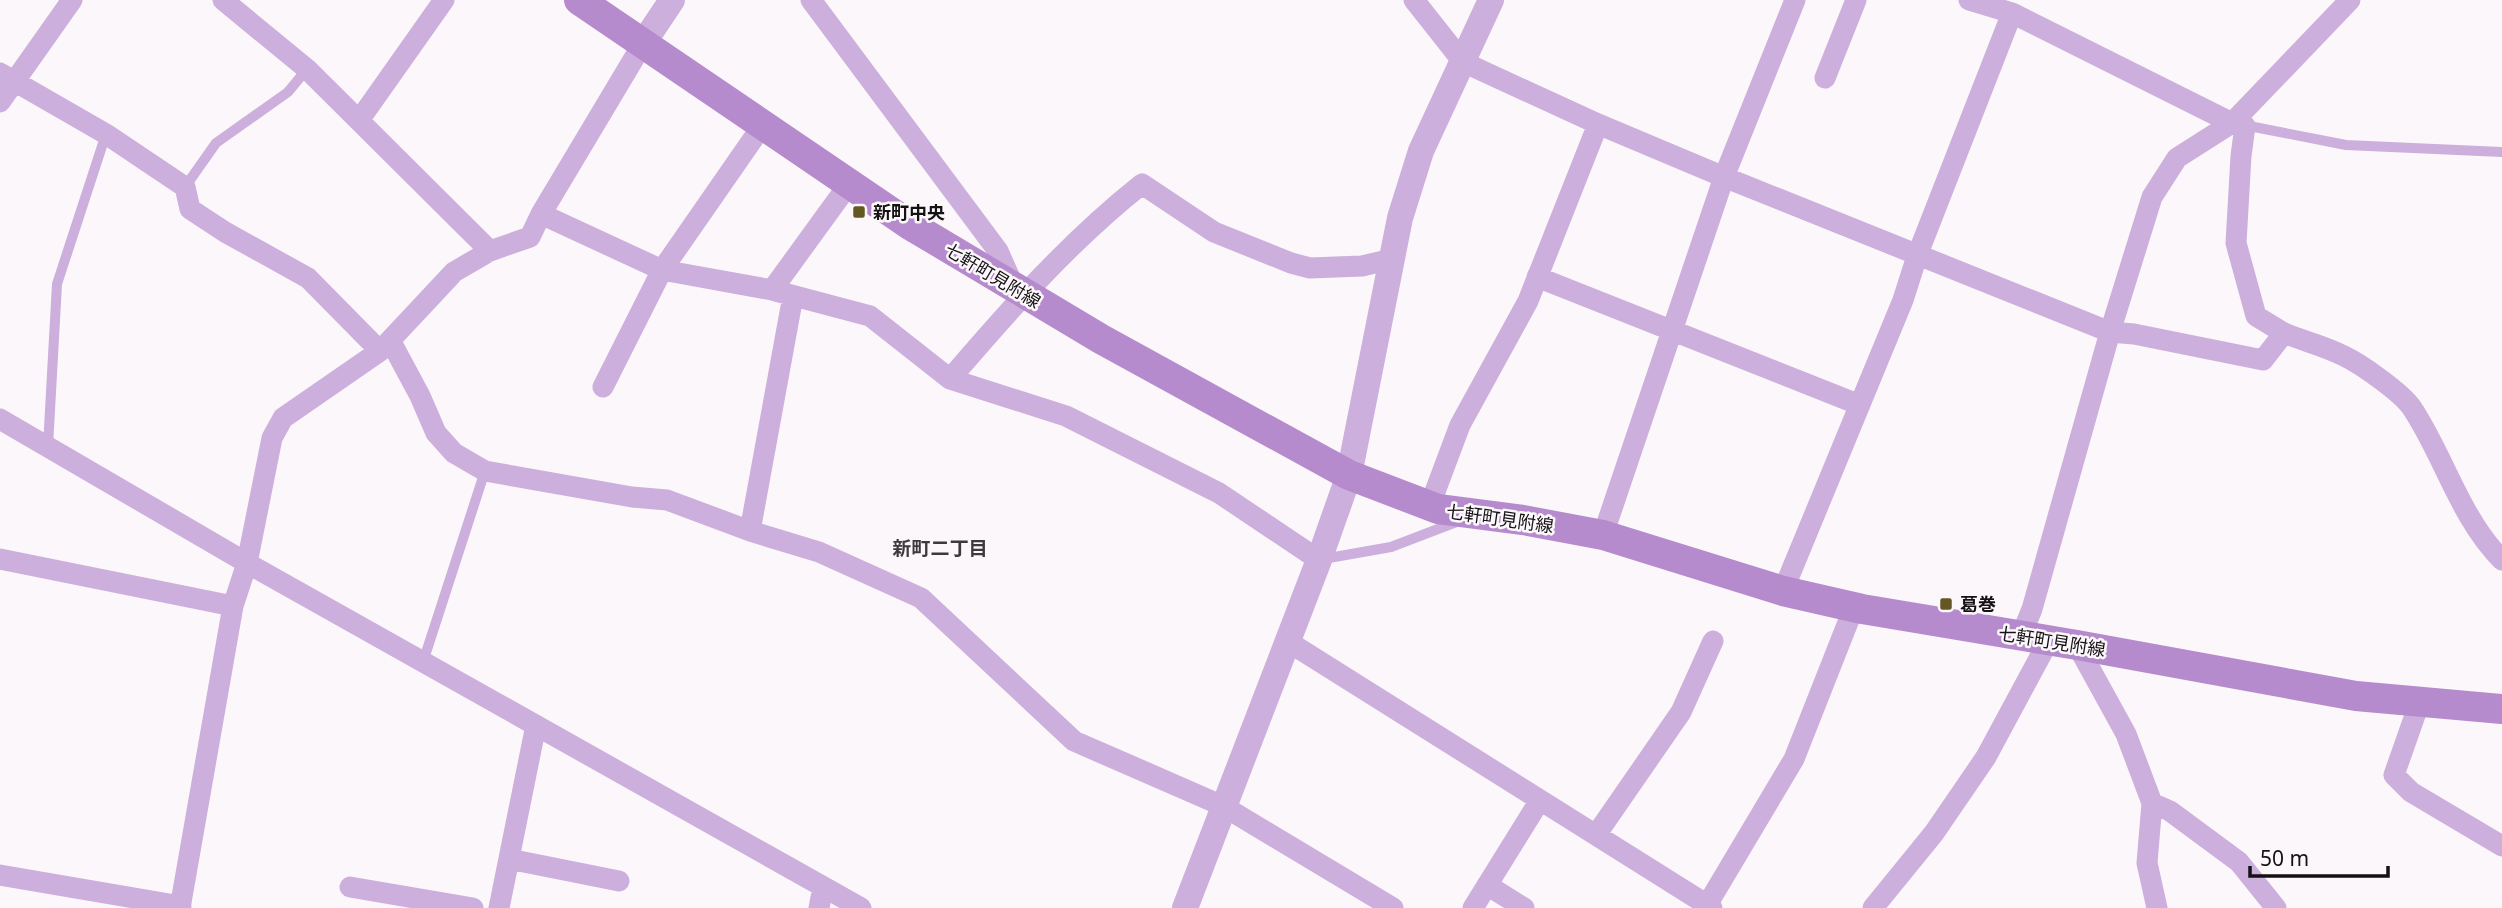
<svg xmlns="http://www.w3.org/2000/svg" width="2502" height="908" font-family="'Noto Sans','Noto Sans JP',sans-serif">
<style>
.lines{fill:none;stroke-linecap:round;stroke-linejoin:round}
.service{stroke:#ccafdc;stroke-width:10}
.minor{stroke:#ccafdc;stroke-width:21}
.tertiary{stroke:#ccafdc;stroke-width:26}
.secondary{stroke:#b68bcd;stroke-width:30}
.poi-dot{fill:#655724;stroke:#fcf7fb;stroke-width:2.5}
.labels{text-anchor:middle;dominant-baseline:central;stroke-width:5;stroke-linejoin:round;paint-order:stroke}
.poi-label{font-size:18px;font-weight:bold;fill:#141213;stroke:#fcf7fb;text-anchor:start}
.street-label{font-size:18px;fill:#141213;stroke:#fcf7fb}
.neighbourhood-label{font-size:19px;font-weight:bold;fill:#3d393c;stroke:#fcf7fb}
</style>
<rect width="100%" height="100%" fill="#fcf7fb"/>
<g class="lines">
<!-- service -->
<path class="service" d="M 2244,125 L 2346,145 L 2502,152
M 185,187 L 216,143 L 288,92 L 307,69
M 48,446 L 57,284 L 106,134
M 1323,559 L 1391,547 L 1459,521
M 423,662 L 485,471"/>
<!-- minor -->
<path class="minor" d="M 223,0 L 307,69 L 490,251
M 811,0 L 998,251 L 1014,287
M 1414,0 L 1463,62 L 1598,124 L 1724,177 L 2110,332 L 2134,334 L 2263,360 L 2284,333 C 2303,341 2325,346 2344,356 C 2361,364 2402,393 2412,408 C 2444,456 2460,518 2502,560
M 1969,0 L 2012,13 L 2232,123
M 0,73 L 106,134 L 185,187 L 190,209 L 225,232 L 308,278 L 380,351
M 1825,78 L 1856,0
M 0,102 L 72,0
M 360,119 L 444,0
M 2245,126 L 2241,156 L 2236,243 L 2256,316 L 2284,333
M 541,214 L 662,270 L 772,290 L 870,316 L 950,379 L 1066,416 L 1219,493 L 1319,560
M 1537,277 L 1860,405
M 772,290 L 849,184
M 390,340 L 420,396 L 436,433 L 454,453 L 485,471 L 632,497 L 667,500 L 750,531 L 819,552 L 921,598 L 1074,741 L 1223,806 L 1393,908
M 950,379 C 1010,309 1070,241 1142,184 L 1214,232 L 1291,263 L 1310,268 L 1362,266 L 1392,259
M 603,387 L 662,270 L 762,126
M 0,419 L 247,563 L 861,908
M 1430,505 L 1460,425 L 1528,301 L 1598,124
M 750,531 L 793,296
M 1603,535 L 1724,177 L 1795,0
M 0,559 L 233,606
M 1783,591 L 1903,300 L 1917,256 L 2012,13
M 2021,636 L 2032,609 L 2110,332 L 2152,197 L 2177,158 L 2232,123 L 2350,0
M 1287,641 L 1712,908
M 2077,645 L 2126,734 L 2152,803 L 2147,863 L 2157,908
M 2420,701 L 2394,775 L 2411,792 L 2502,846
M 2152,803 L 2170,811 L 2239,862 L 2276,908
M 1596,835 L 1681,712 L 1713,641
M 509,859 L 619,881
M 0,875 L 181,906
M 1487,885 L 1524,908
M 350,887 L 473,908
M 1707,905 L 1794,759 L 1854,607
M 180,908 L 233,606 L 247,563 L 272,438 L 283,418 L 380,351 L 454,272 L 490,251 L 530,237 L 541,214 L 642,45
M 499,908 L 536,725
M 819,908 L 823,887
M 1473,908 L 1540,800
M 1873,908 L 1934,833 L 1986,757 L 2049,640"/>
<!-- tertiary -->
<path class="tertiary" d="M 642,45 L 672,0
M 1185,908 L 1319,560 L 1349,475 L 1400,218 L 1421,151 L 1491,0"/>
<!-- secondary -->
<path class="secondary" d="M 579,0 L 910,225 L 1014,287 L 1101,339 L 1349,475 L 1438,509 L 1523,520 L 1603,535 L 1783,591 L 1862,609 L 2077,645 L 2356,696 L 2502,709"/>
</g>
<!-- markers -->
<g class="poi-dot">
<rect x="852" y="205" width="14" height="14" rx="3.5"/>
<rect x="1939" y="597" width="14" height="14" rx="3.5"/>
</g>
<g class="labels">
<!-- poi labels -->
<g class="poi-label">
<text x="873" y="212">新町中央</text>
<text x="1960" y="604">葛巻</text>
</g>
<!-- street labels -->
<g class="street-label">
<text transform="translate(993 275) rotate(31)">七軒町見附線</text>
<text transform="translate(1500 518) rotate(8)">七軒町見附線</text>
<text transform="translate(2052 641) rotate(9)">七軒町見附線</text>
</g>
<!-- neighbourhood labels -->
<g class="neighbourhood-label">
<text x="940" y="548">新町二丁目</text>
</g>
</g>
<!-- scale -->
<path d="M2250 866v10h138v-10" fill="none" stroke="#141213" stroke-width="3.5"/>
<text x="2260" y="866" font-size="21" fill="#141213" stroke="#fcf7fb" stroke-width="5" paint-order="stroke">50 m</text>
</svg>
